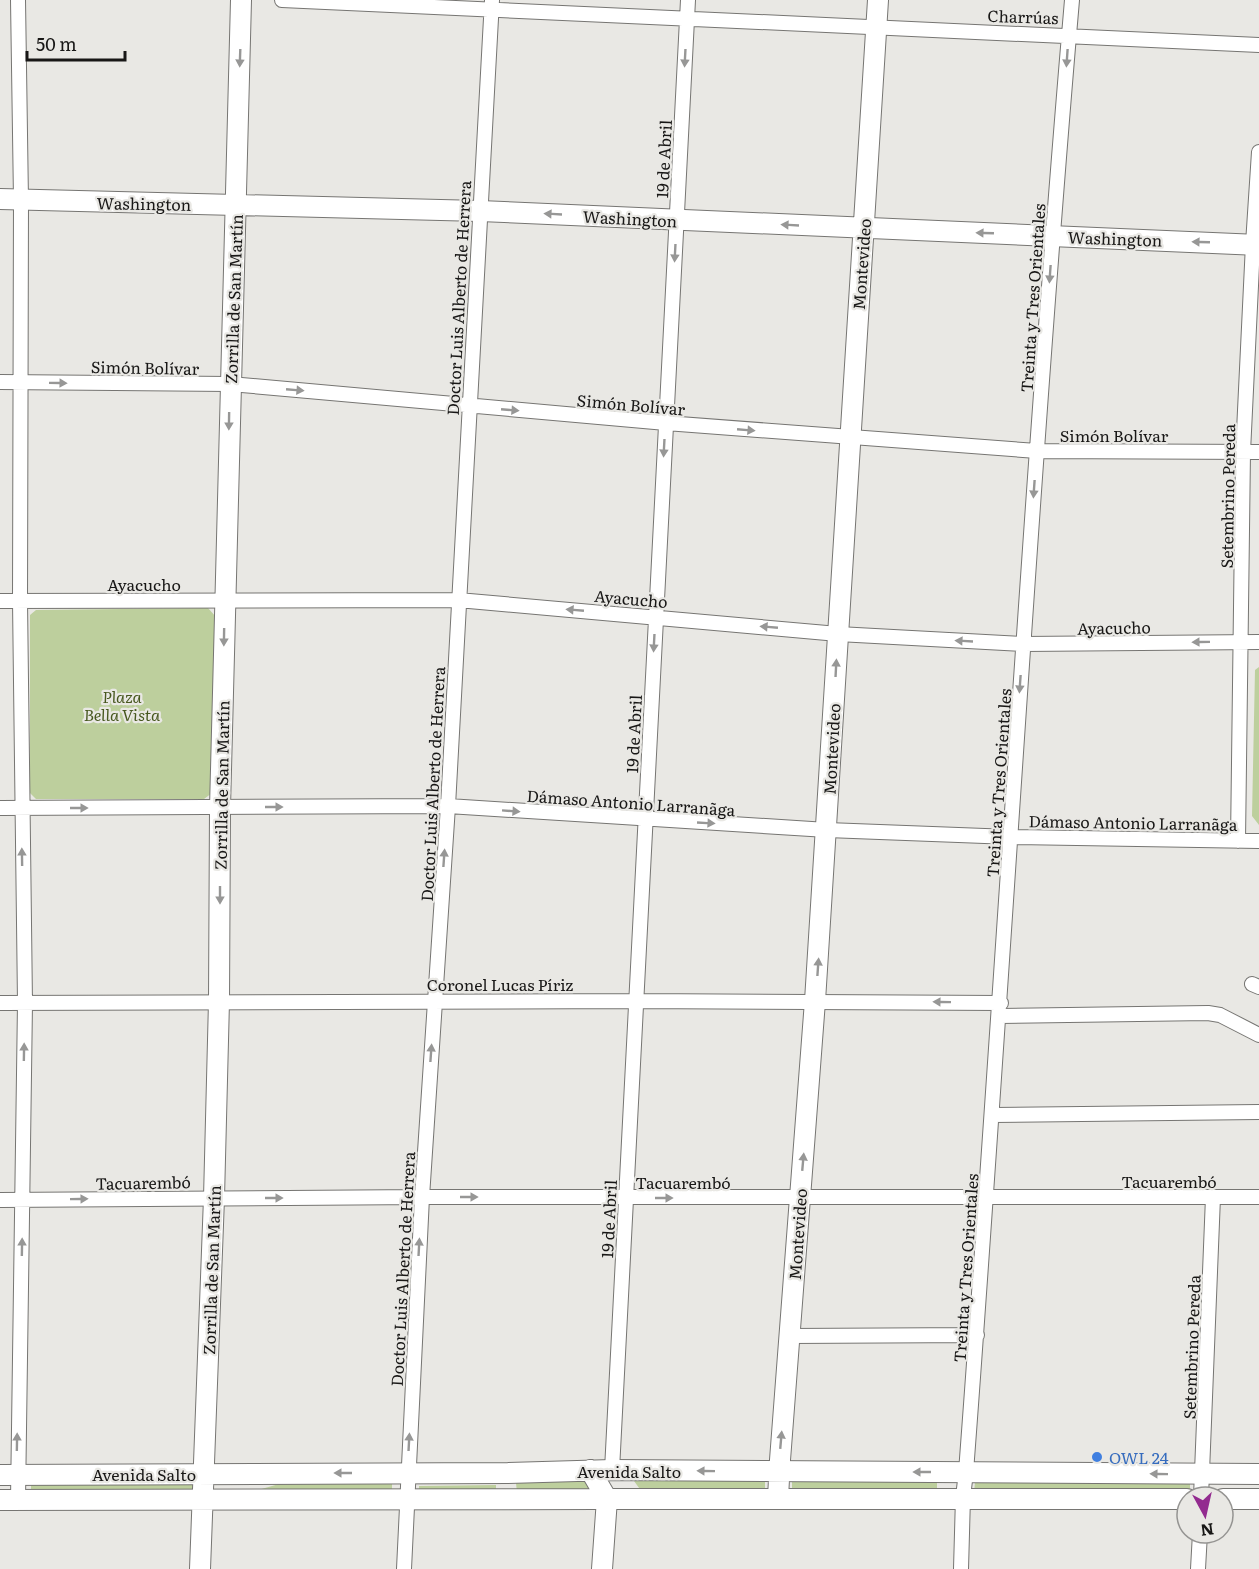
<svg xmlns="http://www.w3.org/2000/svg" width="1259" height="1569" font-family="Literata,serif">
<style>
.green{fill:#bdcf9d}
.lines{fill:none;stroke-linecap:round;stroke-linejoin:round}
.street-casing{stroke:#767572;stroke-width:16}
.secondary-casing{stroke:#767572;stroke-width:22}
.street{stroke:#fff;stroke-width:14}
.secondary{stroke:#fff;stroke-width:20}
.oneway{fill:#979796}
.shop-dot{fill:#3f7fe0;stroke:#e9e8e4;stroke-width:2}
.labels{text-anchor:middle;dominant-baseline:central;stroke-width:4.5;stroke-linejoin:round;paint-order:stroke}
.street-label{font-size:16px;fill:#181716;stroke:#e9e8e4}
.park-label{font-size:16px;font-style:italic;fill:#47581f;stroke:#e9e8e4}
.shop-label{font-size:16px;fill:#366cbe;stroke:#e9e8e4;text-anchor:start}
</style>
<rect width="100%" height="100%" fill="#e9e8e4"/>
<!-- green -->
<path class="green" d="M 208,608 L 216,617 L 212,793 L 204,799 L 36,799 L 30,793 L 30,615 L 36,610 Z
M 1259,667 L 1259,825 L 1252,816 L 1255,670 Z
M 792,1479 L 937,1480 L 937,1490 L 792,1490 Z
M 31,1480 L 196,1480 L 196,1495 L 31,1493 Z
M 765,1480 L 765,1491 L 642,1492 L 634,1481 Z
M 589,1481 L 592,1490 L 517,1493 L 516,1483 Z
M 1190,1481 L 1190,1492 L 974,1493 L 975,1482 Z
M 279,1484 L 392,1484 L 392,1494 L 209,1495 L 209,1489 L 258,1490 Z
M 496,1485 L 496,1495 L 419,1496 L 419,1486 Z"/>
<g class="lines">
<!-- street casing -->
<g class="street-casing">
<path id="street" d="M 282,0 L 1259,45
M 0,382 L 230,384 L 666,423 L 1037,451 L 1259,452
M 0,601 L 458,600 L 838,634 L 1023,644 L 1259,642
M 0,808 L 448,806 L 827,830 L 1011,837 L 1259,841
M 1238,841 L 1243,452 L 1253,244 L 1259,152
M 1252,984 L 1259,987
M 0,1003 L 636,1001 L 1001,1003
M 1000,1016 L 1208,1013 L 1220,1015 L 1259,1035
M 993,1115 L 1259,1112
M 0,1200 L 422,1197 L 1259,1197
M 790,1336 L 977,1335
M 612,1470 L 688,0
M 1201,1497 L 1213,1197
M 18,1500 L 25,1003 L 20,601 L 21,200 L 18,0
M 404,1569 L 422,1197 L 448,806 L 492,0
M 961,1569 L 963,1497 L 966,1472 C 1003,981 1030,490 1072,0
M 1198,1569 L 1200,1533"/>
</g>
<!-- secondary casing -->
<g class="secondary-casing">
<path id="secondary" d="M 0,199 L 480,211 L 1259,245
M 590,1470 L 607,1499 L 602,1569
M 0,1475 L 508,1473 L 612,1470 L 1259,1474
M 778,1498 L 780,1460 L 815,1001 L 878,0
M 1223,1499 L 1259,1499
M 0,1500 C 396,1502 791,1496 1187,1499
M 200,1569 L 214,1198 L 219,1001 L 220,808 L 241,0"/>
</g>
<!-- street -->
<use href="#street" class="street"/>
<!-- secondary -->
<use href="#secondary" class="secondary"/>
</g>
<!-- one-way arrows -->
<defs><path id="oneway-solid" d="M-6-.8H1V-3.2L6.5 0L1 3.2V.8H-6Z" transform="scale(1.5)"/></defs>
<g class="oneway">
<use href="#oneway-solid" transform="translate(240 58) rotate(92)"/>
<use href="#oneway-solid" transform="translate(685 58) rotate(93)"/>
<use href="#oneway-solid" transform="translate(1067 58) rotate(94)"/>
<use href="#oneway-solid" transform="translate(553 214) rotate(-177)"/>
<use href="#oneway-solid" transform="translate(790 225) rotate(-177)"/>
<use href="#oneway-solid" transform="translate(985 233) rotate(-178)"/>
<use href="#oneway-solid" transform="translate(1201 242) rotate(-178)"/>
<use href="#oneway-solid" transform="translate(675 253) rotate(93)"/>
<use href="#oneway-solid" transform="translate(1050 274) rotate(94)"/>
<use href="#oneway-solid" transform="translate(58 383) rotate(1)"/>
<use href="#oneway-solid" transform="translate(295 390) rotate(5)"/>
<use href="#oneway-solid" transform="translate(510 410) rotate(5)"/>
<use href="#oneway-solid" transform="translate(229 421) rotate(91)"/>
<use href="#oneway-solid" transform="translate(746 430) rotate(5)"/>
<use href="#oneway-solid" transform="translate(664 448) rotate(93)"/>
<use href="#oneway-solid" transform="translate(1034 489) rotate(94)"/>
<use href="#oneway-solid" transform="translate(575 610) rotate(-175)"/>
<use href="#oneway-solid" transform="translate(769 627) rotate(-175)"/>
<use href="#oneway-solid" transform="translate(224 637) rotate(91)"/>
<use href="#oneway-solid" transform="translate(964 641) rotate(-177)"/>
<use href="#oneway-solid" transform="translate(1201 642) rotate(179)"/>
<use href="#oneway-solid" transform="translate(654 643) rotate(93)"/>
<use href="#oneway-solid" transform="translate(836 668) rotate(-87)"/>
<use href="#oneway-solid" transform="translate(1020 684) rotate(94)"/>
<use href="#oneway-solid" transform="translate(274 807)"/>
<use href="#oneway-solid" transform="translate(79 808)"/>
<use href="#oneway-solid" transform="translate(511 811) rotate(4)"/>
<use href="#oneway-solid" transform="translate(706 823) rotate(3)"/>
<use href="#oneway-solid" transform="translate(22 857) rotate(-91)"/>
<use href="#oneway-solid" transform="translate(444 858) rotate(-86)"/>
<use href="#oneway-solid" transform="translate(220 895) rotate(90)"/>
<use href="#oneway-solid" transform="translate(818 967) rotate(-86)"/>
<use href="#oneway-solid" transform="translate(942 1002) rotate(-179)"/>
<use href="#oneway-solid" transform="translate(24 1052) rotate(-89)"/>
<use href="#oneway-solid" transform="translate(431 1053) rotate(-86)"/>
<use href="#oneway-solid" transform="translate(803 1162) rotate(-85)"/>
<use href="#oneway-solid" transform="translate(469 1197)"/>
<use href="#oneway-solid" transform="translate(274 1198)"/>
<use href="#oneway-solid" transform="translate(664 1198)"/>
<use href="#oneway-solid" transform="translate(79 1199) rotate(-1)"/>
<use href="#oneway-solid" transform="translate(22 1247) rotate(-89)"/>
<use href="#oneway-solid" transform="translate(419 1247) rotate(-87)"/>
<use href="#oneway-solid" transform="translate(781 1440) rotate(-85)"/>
<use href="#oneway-solid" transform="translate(17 1442) rotate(-89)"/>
<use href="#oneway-solid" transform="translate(409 1442) rotate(-87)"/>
<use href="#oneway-solid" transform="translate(706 1471) rotate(-179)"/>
<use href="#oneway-solid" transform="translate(922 1472) rotate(-180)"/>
<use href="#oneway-solid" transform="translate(343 1473) rotate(180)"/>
<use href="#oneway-solid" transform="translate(1159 1474) rotate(-179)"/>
</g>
<!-- markers -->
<circle class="shop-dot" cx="1097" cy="1457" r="6"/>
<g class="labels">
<!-- street labels -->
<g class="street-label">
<text transform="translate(1023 16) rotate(2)">Charrúas</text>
<text transform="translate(663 159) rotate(-87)">19 de Abril</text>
<text transform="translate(144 203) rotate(1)">Washington</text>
<text transform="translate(630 218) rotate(3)">Washington</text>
<text transform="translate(1115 238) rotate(2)">Washington</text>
<text transform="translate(861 264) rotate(-86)">Montevideo</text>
<text transform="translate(458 298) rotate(-87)">Doctor Luis Alberto de Herrera</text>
<text transform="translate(1032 298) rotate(-86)">Treinta y Tres Orientales</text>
<text transform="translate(233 299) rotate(-88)">Zorrilla de San Martín</text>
<text transform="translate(145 367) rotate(1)">Simón Bolívar</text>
<text transform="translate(631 404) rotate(5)">Simón Bolívar</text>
<text x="1114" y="435">Simón Bolívar</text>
<text transform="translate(1227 496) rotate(-89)">Setembrino Pereda</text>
<text x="144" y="584">Ayacucho</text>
<text transform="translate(631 598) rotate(5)">Ayacucho</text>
<text transform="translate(1114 627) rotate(-1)">Ayacucho</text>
<text transform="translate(633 734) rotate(-87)">19 de Abril</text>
<text transform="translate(831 749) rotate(-87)">Montevideo</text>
<text transform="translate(998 783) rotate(-86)">Treinta y Tres Orientales</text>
<text transform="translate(432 784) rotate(-87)">Doctor Luis Alberto de Herrera</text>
<text transform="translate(221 785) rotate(-89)">Zorrilla de San Martín</text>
<text transform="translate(631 802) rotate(4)">Dámaso Antonio Larranãga</text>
<text transform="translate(1133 822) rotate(1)">Dámaso Antonio Larranãga</text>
<text x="500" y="984">Coronel Lucas Píriz</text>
<text x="1169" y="1181">Tacuarembó</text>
<text transform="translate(143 1182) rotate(-1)">Tacuarembó</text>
<text x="683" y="1182">Tacuarembó</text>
<text transform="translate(608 1219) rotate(-87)">19 de Abril</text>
<text transform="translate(797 1234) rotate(-86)">Montevideo</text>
<text transform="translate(965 1268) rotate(-86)">Treinta y Tres Orientales</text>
<text transform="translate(402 1269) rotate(-87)">Doctor Luis Alberto de Herrera</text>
<text transform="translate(211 1270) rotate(-88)">Zorrilla de San Martín</text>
<text transform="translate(1191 1347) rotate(-88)">Setembrino Pereda</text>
<text x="629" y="1471">Avenida Salto</text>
<text x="144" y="1474">Avenida Salto</text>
</g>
<!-- park labels -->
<g class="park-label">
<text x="122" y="696">Plaza<tspan x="122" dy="18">Bella Vista</tspan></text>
</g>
<!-- shop labels -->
<g class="shop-label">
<text x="1109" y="1457">OWL 24</text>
</g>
</g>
<!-- north arrow -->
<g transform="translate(1205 1515) rotate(172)"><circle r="28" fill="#e9e8e4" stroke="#959492" stroke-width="1.5"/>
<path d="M0-4.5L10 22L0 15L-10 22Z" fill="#932b8f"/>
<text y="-9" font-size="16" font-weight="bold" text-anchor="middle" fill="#181716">N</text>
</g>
<!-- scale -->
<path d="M27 51v9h98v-9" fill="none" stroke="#181716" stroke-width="3"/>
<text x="36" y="51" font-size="18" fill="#181716" stroke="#e9e8e4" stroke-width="4.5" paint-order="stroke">50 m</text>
</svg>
